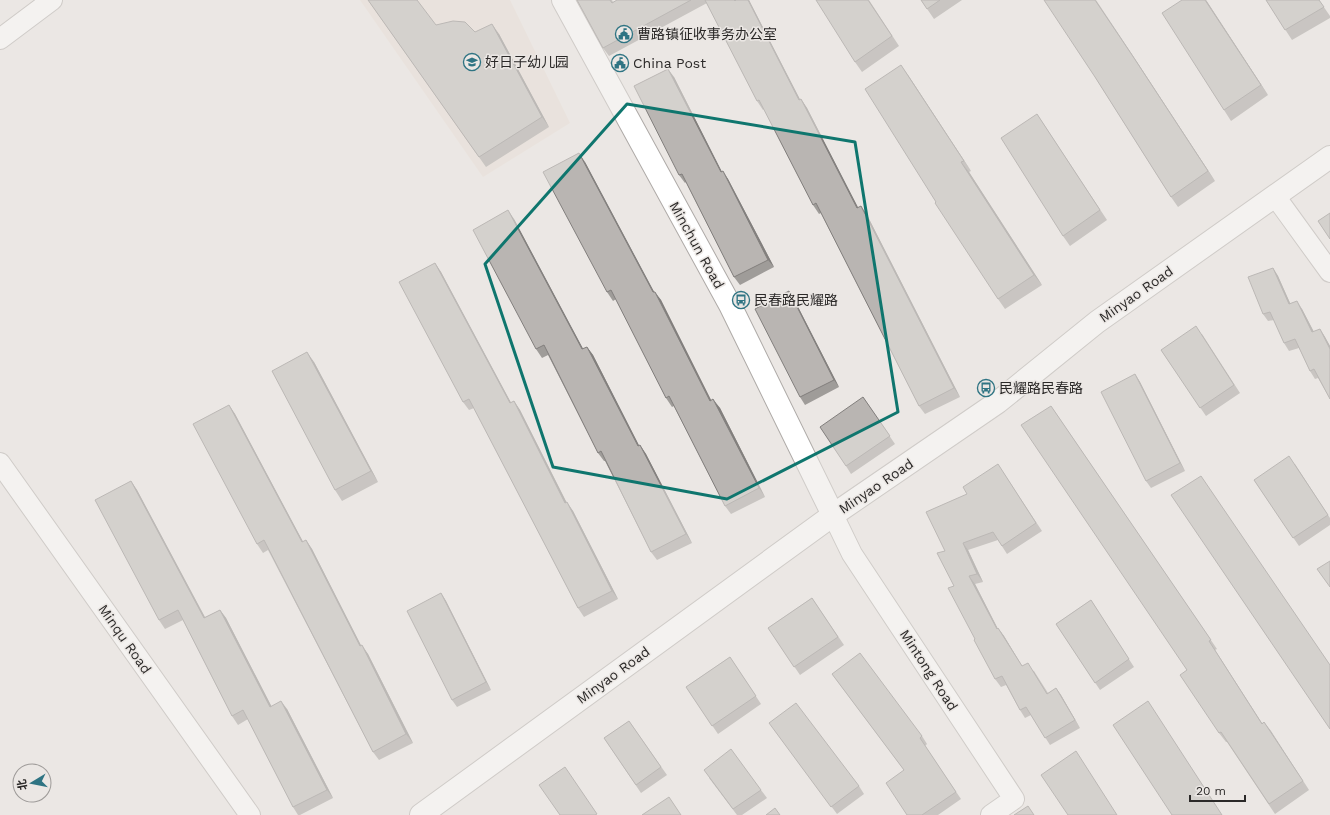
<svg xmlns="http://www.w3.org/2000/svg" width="1330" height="815" font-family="'Work Sans','Noto Sans SC',sans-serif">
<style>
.built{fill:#e7dcd4}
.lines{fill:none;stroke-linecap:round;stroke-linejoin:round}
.minor-casing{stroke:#aeaaa7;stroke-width:22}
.tertiary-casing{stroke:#aeaaa7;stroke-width:24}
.minor{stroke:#fff;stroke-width:20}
.tertiary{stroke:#fff;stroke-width:22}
.wall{fill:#9f9c99}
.shaded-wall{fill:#827f7d}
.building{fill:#b9b5b2;stroke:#827f7d}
.marked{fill:none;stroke:#0f766e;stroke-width:3;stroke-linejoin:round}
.labels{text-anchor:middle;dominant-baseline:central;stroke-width:3;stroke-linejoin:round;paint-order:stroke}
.poi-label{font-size:14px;fill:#2b2928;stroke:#ebe7e4;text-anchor:start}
.street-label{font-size:14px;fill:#2b2928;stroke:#ebe7e4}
</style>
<rect width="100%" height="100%" fill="#ebe7e4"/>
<!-- built -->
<path class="built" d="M 360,0 L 510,0 L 570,123 L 483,177 Z"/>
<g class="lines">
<!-- minor casing -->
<g class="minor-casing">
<path id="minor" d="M 0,39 L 52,0
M 1275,196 L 1330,272
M 0,463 L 250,815
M 833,515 L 852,554 L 1014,799 L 991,815"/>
</g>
<!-- tertiary casing -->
<g class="tertiary-casing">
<path id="tertiary" d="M 563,0 L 730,305 L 833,515
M 421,815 L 833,515 L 998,402 L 1097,322 L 1330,157"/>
</g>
<!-- minor -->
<use href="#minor" class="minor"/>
<!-- tertiary -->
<use href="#tertiary" class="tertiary"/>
</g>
<!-- wall -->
<path class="wall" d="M 368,0 L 436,25 L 475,32 L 499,34 L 549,127 L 486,167 Z
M 577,0 L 612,0 L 613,2 L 618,0 L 749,0 L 751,4 L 800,100 L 801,99 L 807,108 L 858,208 L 867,215 L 960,397 L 925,414 L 919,406 L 821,213 L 819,214 L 813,205 L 764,109 L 763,110 L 757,101 L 707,3 L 609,56 L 603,48 Z
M 869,0 L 899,46 L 862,72 L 855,62 Z
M 921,0 L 962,0 L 934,19 Z
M 1096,0 L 1139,65 L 1215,181 L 1178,207 L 1171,197 L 1095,77 Z
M 1206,0 L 1268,95 L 1231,121 L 1224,110 Z
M 1266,0 L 1319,0 L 1330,16 L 1330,18 L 1292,40 Z
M 908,75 L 971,171 L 969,172 L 1042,285 L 1005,309 L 998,299 Z
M 674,77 L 722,172 L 728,179 L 774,267 L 740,285 L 734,277 L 686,182 L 685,183 L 679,175 Z
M 1037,114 L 1107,220 L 1070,246 L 1063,236 Z
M 585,162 L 654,292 L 661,300 L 711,400 L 720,408 L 765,497 L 731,514 L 725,506 L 674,406 L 672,407 L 666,398 L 616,299 L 613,301 L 607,292 Z
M 514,219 L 583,349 L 587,347 L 593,355 L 639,446 L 640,445 L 646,454 L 692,543 L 657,560 L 651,552 L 605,461 L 604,461 L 598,453 L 548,355 L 542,358 L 536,349 Z
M 435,263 L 441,272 L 511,403 L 514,401 L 520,410 L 566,502 L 573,511 L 618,599 L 584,617 L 578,608 L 474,408 L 469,410 L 463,402 Z
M 1273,268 L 1278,276 L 1290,303 L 1302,309 L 1314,332 L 1320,329 L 1325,337 L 1330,346 L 1330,399 L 1318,378 L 1315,379 L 1310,371 L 1299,348 L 1289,351 L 1284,343 L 1274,320 L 1268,321 L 1263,314 Z
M 794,299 L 839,387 L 805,405 L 800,397 Z
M 1202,334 L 1240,393 L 1206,416 L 1161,350 Z
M 314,362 L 378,482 L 342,501 L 335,490 Z
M 1135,374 L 1140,382 L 1185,471 L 1151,488 L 1146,481 Z
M 863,397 L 895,444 L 851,474 L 846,466 Z
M 229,405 L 235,414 L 303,542 L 306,540 L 312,549 L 361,646 L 368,654 L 413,743 L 379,760 L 373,752 L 268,550 L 263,553 L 257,544 Z
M 1051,406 L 1217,649 L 1215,650 L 1262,723 L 1264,722 L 1309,790 L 1275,814 L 1227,742 L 1226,742 L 1219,733 Z
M 1295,464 L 1330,518 L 1330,525 L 1299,546 L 1254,480 Z
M 1003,472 L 1042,531 L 1007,554 L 998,540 L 968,550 L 983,582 L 975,584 L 998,629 L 998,628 L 1004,636 L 1022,666 L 1034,671 L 1048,693 L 1056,688 L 1061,695 L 1080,728 L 1050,745 L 1031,715 L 1025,718 L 1020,710 L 1006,685 L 1001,687 L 995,679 L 975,639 L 954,586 L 945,551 L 967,494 Z
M 131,481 L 137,490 L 205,617 L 220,610 L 226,618 L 271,706 L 287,709 L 333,798 L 300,815 L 298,815 L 293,807 L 248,719 L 238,725 L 232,716 L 183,620 L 165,629 L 159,620 Z
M 441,593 L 446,601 L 491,690 L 457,707 L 452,700 Z
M 812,598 L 844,645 L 800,675 L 768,628 Z
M 1091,600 L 1134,667 L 1100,690 L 1056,624 Z
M 730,657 L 761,704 L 718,734 L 686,687 Z
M 832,674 L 922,736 L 927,744 L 925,746 L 961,799 L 938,815 L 907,815 L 904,770 Z
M 629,721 L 667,775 L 641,793 L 604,738 Z
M 775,731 L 859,786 L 864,794 L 837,814 Z
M 709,778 L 761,790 L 767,798 L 742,815 L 737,815 Z"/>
<!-- shaded-wall -->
<path class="shaded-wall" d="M 748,0 L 749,0 L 751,4 L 805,109 L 799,100 Z
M 1096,0 L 1139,65 L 1215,181 L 1208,171 Z
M 1205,0 L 1206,0 L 1268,95 L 1261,85 Z
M 492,24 L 499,34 L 549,127 L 542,117 Z
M 901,65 L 908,75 L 971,171 L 964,161 Z
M 668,69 L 674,77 L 726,180 L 721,172 Z
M 801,99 L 807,108 L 863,217 L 857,208 Z
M 579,153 L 585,162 L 659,301 L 653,292 Z
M 961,162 L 969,172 L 1042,285 L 1034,275 Z
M 723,171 L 728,179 L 774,267 L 768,260 Z
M 861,206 L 867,215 L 960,397 L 954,388 Z
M 508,210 L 514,219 L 588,358 L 582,349 Z
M 435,263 L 441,272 L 516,412 L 510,403 Z
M 1273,268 L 1278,276 L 1294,312 L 1289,304 Z
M 789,291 L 794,299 L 839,387 L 834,380 Z
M 655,292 L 661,300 L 716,410 L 710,401 Z
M 1297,301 L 1302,309 L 1318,340 L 1312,332 Z
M 1320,329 L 1325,337 L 1330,346 L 1330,349 Z
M 587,347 L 593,355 L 644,455 L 638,446 Z
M 307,352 L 314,362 L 378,482 L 371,471 Z
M 1135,374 L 1140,382 L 1185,471 L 1180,463 Z
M 713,399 L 720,408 L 765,497 L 759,488 Z
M 514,401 L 520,410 L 571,511 L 565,503 Z
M 229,405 L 235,414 L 308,551 L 302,542 Z
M 640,445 L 646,454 L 692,543 L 686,534 Z
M 131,481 L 137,490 L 210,627 L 204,618 Z
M 567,502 L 573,511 L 618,599 L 612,591 Z
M 306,540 L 312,549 L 366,655 L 360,646 Z
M 963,543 L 968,550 L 983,582 L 977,574 Z
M 969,576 L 975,584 L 1002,637 L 997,629 Z
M 441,593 L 446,601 L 491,690 L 486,682 Z
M 220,610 L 226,618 L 276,715 L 270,707 Z
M 998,628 L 1004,636 L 1027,674 L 1022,666 Z
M 1209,641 L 1215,650 L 1268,733 L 1262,724 Z
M 362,645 L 368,654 L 413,743 L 406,734 Z
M 1056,688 L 1061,695 L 1080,728 L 1075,720 Z
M 281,701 L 287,709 L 333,798 L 327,790 Z
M 1264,722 L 1271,731 L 1309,790 L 1303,781 Z"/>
<!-- building -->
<path class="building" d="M 368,0 L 417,0 L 436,25 L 453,21 L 465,22 L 475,32 L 492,24 L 542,117 L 479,157 Z
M 577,0 L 610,0 L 612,3 L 617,0 L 691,0 L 603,48 Z
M 705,0 L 734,0 L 735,1 L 736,0 L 748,0 L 799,100 L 801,99 L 857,208 L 861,206 L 954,388 L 919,406 L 816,203 L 813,205 L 759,100 L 757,101 Z
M 816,0 L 868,0 L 892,36 L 855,62 Z
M 921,0 L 940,0 L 927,9 Z
M 1044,0 L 1095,0 L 1132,55 L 1208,171 L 1171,197 L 1095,77 Z
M 1182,0 L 1205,0 L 1261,85 L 1224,110 L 1162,13 Z
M 1266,0 L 1319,0 L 1324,7 L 1285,30 Z
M 901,65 L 964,161 L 961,162 L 1034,275 L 998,299 L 935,203 L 936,202 L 865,89 Z
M 668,69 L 721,172 L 723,171 L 768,260 L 734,277 L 682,174 L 679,175 L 634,86 Z
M 1037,114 L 1100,210 L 1063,236 L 1001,138 Z
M 579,153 L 653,292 L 655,292 L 710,401 L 713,399 L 759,488 L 725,506 L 669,396 L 666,398 L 611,290 L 607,292 L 543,172 Z
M 508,210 L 582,349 L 587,347 L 638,446 L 640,445 L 686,534 L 651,552 L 601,451 L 598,453 L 544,345 L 536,349 L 473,230 Z
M 1330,213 L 1330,239 L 1318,221 Z
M 435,263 L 510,403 L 514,401 L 565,503 L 567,502 L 612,591 L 578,608 L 469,399 L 463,402 L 399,282 Z
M 1273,268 L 1289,304 L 1297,301 L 1312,332 L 1320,329 L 1330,349 L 1330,399 L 1314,369 L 1310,371 L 1295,339 L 1284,343 L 1270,312 L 1263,314 L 1248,277 Z
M 789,291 L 834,380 L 800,397 L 755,309 Z
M 1196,326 L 1234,385 L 1200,408 L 1161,350 Z
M 307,352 L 371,471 L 335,490 L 272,371 Z
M 1135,374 L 1180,463 L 1146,481 L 1101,392 Z
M 863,397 L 890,436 L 846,466 L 820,427 Z
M 229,405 L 302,542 L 306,540 L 360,646 L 362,645 L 406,734 L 373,752 L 264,540 L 257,544 L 193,424 Z
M 1051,406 L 1211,640 L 1209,641 L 1262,724 L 1264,722 L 1303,781 L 1269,804 L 1221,732 L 1219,733 L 1180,675 L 1187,670 L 1021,425 Z
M 1289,456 L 1328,515 L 1293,538 L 1254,480 Z
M 998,464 L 1036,523 L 1002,546 L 993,532 L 963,543 L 977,574 L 969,576 L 997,629 L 998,628 L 1022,666 L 1028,663 L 1047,694 L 1056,688 L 1075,720 L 1045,738 L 1026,707 L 1020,710 L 1002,676 L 995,679 L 974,640 L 975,639 L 948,588 L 954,586 L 937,553 L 945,551 L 926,512 L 967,494 L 963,487 Z
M 1201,476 L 1330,665 L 1330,729 L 1171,495 Z
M 131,481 L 204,618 L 220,610 L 270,707 L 281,701 L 327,790 L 293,807 L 243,710 L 232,716 L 178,610 L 159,620 L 95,500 Z
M 1330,561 L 1330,587 L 1317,569 Z
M 441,593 L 486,682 L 452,700 L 407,611 Z
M 812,598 L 838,637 L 794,667 L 768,628 Z
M 1091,600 L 1129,659 L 1095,683 L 1056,624 Z
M 860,653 L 922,736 L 920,738 L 956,792 L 922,815 L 907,815 L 886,783 L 904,770 L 832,674 Z
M 730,657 L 756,696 L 712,726 L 686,687 Z
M 1148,701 L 1222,815 L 1172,815 L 1113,725 Z
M 796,703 L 859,786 L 831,807 L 769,723 Z
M 629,721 L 661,767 L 636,785 L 604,738 Z
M 731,749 L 761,790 L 733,809 L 704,770 Z
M 1076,751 L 1117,815 L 1068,815 L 1041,775 Z
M 565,767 L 597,814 L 595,815 L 560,815 L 539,785 Z
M 669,797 L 681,815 L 642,815 Z
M 1028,806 L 1034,815 L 1014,815 Z
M 775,808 L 780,815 L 766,815 Z"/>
<!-- marked area -->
<path d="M0 0H1330V815H0ZM 627,104 L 855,142 L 898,412 L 727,499 L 553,467 L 485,264 Z" fill="#ebe7e4" fill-opacity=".55" fill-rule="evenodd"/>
<path class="marked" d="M 627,104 L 855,142 L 898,412 L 727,499 L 553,467 L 485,264 Z"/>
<!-- icons -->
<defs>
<g id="civic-ring" transform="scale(0.9)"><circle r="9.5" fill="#ebe7e4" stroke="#2f7483" stroke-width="1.5"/><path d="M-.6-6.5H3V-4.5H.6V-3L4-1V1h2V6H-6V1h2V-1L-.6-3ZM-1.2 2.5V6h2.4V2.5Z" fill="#2f7483"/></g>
<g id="school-ring" transform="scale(0.9)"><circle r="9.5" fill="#ebe7e4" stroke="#2f7483" stroke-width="1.5"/><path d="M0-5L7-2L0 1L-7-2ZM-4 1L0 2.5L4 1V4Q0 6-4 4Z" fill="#2f7483"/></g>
<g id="bus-ring" transform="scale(0.9)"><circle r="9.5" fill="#ebe7e4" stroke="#2f7483" stroke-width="1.5"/><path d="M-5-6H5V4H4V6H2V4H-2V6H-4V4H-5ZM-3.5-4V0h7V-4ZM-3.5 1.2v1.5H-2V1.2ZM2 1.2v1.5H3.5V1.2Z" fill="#2f7483"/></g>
</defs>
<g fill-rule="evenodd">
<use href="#civic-ring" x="624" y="34"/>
<use href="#school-ring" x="472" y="62"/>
<use href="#civic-ring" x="620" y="63"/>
<use href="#bus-ring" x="741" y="300"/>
<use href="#bus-ring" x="986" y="388"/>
</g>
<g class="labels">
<!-- poi labels -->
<g class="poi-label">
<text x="637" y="34">曹路镇征收事务办公室</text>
<text x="485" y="62">好日子幼儿园</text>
<text x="633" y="63">China Post</text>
<text x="754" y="300">民春路民耀路</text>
<text x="999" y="388">民耀路民春路</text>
</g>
<!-- street labels -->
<g class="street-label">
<text transform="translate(697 245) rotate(61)">Minchun Road</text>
<text transform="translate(1136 294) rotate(-35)">Minyao Road</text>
<text transform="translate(876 486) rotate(-34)">Minyao Road</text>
<text transform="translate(125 639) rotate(55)">Minqu Road</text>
<text transform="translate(929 670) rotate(57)">Mintong Road</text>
<text transform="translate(613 675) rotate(-36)">Minyao Road</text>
</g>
</g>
<!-- north arrow -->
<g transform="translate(32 783) rotate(260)"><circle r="19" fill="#ebe7e4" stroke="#9e9b99"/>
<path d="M0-3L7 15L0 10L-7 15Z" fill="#2f7483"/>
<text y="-6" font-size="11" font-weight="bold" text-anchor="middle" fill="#2b2928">北</text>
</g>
<!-- scale -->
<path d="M1190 795v6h55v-6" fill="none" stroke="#2b2928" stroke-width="2"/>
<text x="1196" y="795" font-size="12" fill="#2b2928" stroke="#ebe7e4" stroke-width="3" paint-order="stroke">20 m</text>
</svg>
